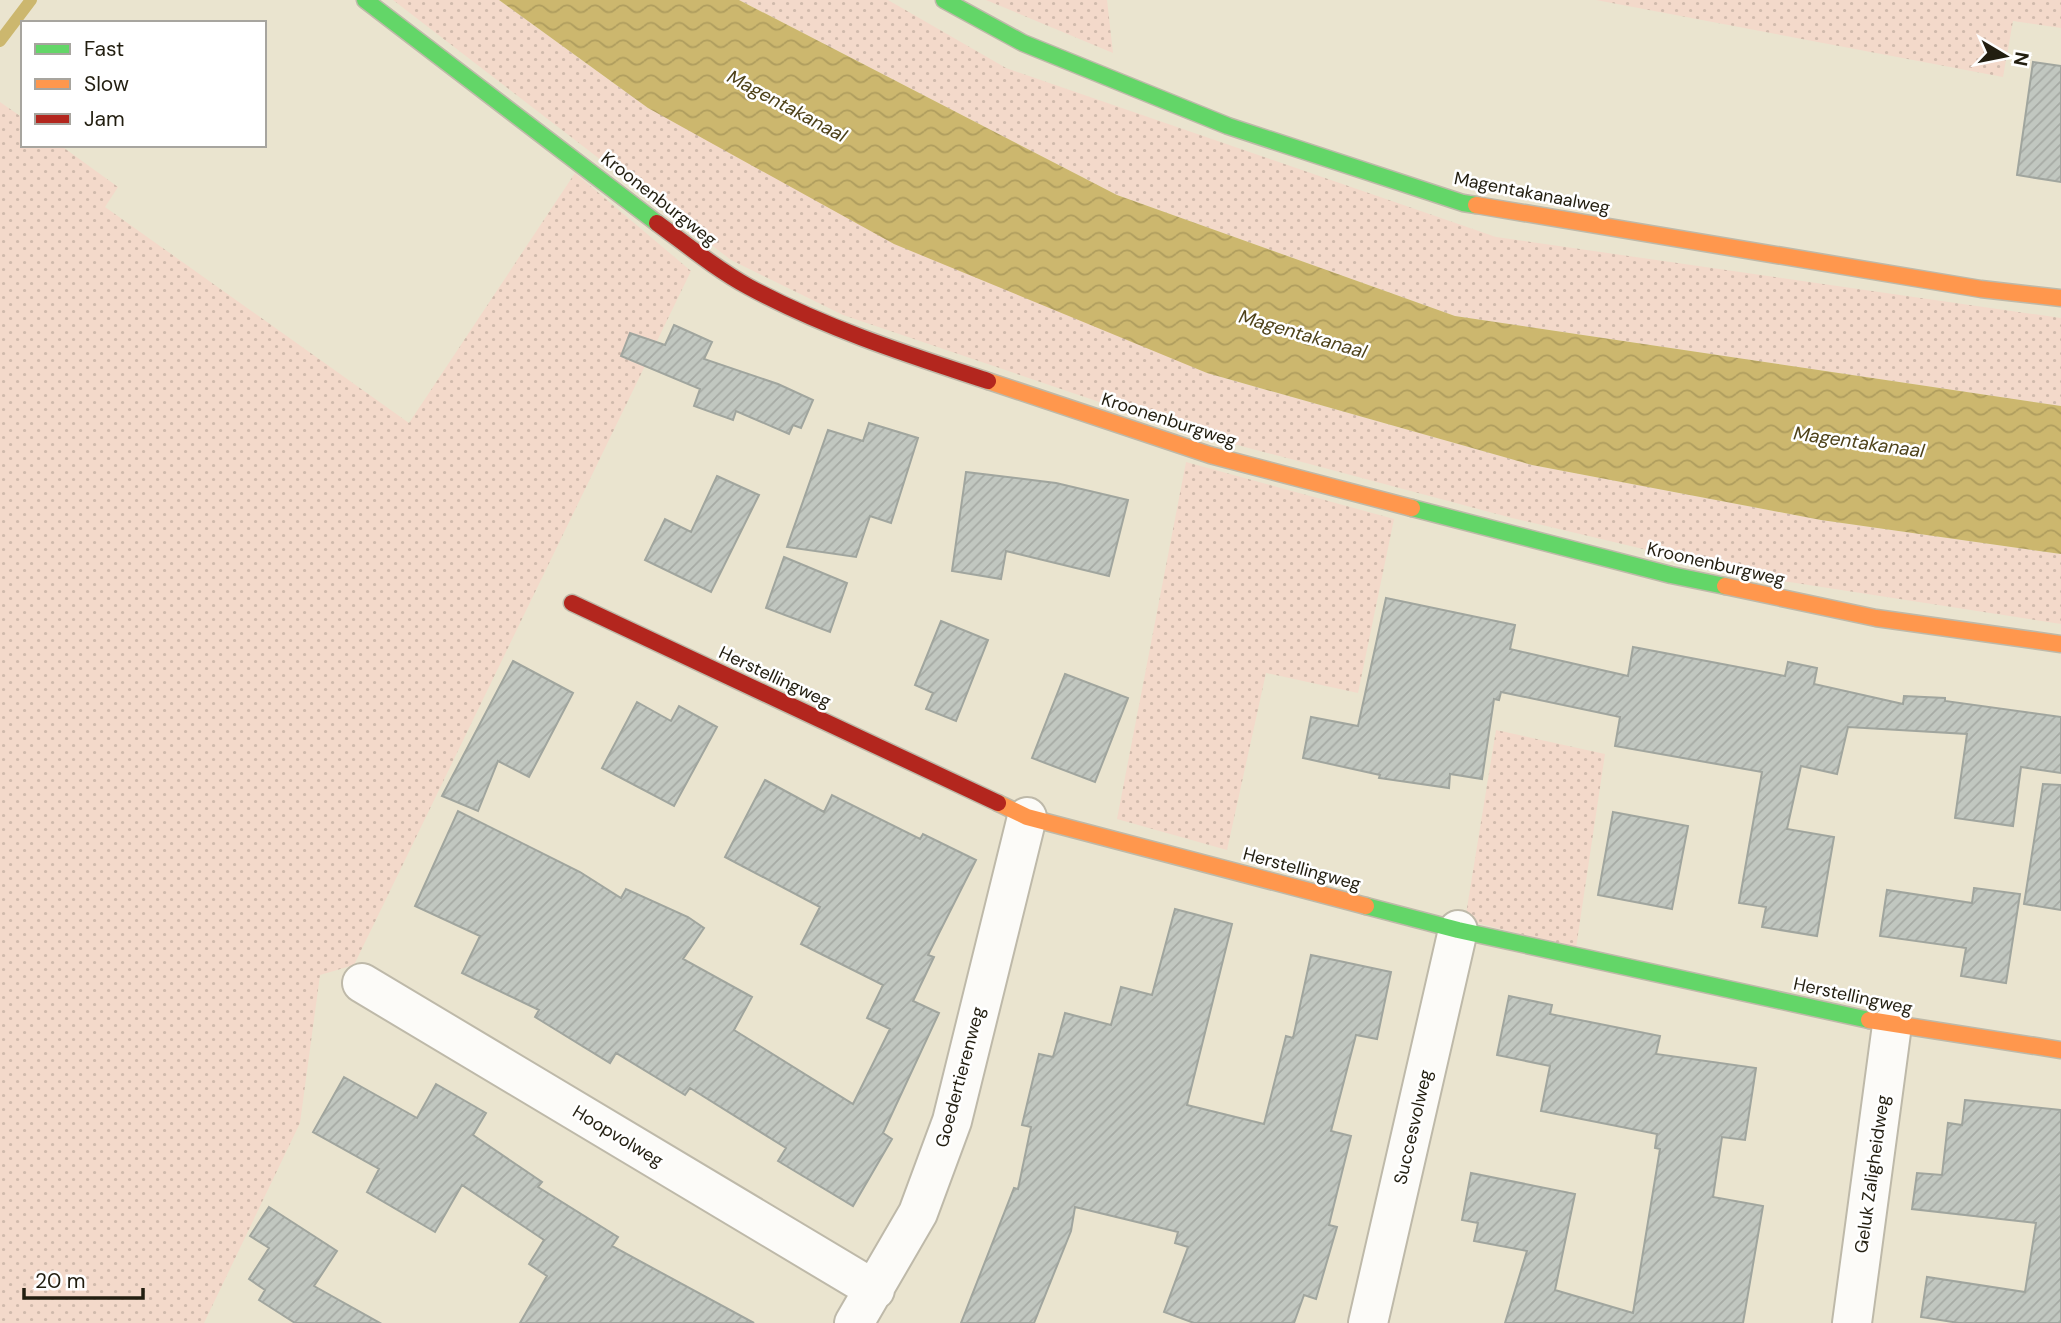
<svg xmlns="http://www.w3.org/2000/svg" width="2061" height="1323" font-family="'DM Sans',sans-serif">
<style>
.grass{fill:url(#grass-dots)}
.water{fill:url(#water-waves)}
.lines{fill:none;stroke-linecap:round;stroke-linejoin:round}
.stream{stroke:#ccb76e;stroke-width:12}
.building{fill:url(#building-hatch);stroke:#a0a59e;stroke-width:2}
.street-casing{stroke:#beb9a9;stroke-width:42}
.fast-casing{stroke:#beb9a9;stroke-width:19}
.slow-casing{stroke:#beb9a9;stroke-width:19}
.jam-casing{stroke:#beb9a9;stroke-width:19}
.street{stroke:#fcfbf8;stroke-width:38}
.fast{stroke:#63d668;stroke-width:16}
.slow{stroke:#ff974d;stroke-width:16}
.jam{stroke:#b3261e;stroke-width:16}
.labels{text-anchor:middle;dominant-baseline:central;stroke-width:5;stroke-linejoin:round;paint-order:stroke}
.street-label{font-size:18px;fill:#221e10;stroke:#fff}
.water-label{font-size:19px;font-style:italic;fill:#4e421a;stroke:#fff}
</style>
<defs>
<pattern id="grass-dots" width="8" height="8" patternUnits="userSpaceOnUse" patternTransform="scale(1.75)"><rect width="8" height="8" fill="#f3d9ca"/><path d="M2 2h.1M6 6h.1" fill="none" stroke="#d0baac" stroke-width="1.8" stroke-linecap="round"/></pattern>
<pattern id="water-waves" width="16" height="10" patternUnits="userSpaceOnUse" patternTransform="scale(1.75)"><rect width="16" height="10" fill="#ccb76e"/><path d="M0 5q4-4 8 0t8 0" fill="none" stroke="#af9d5e"/></pattern>
<pattern id="building-hatch" width="6" height="6" patternUnits="userSpaceOnUse" patternTransform="scale(1.75)"><rect width="6" height="6" fill="#c1c7c0"/><path d="M-1 1l2-2M0 6l6-6M5 7l2-2" fill="none" stroke="#a6aaa4"/></pattern>
</defs>
<rect width="100%" height="100%" fill="#eae4cf"/>
<!-- grass -->
<path class="grass" d="M 393,0 L 499,0 L 648,108 L 1207,373 L 1532,465 L 1821,520 L 2061,554 L 2061,624 L 1770,579 L 1512,518 L 1185,431 L 843,315 L 731,260 Z
M 739,0 L 888,0 L 1006,68 L 1496,237 L 2061,318 L 2061,406 L 1455,316 L 1117,195 Z
M 986,0 L 1107,0 L 1113,53 Z
M 1596,0 L 2061,0 L 2061,28 L 2013,21 L 2003,77 Z
M 0,102 L 23,118 L 23,145 L 60,145 L 118,187 L 105,207 L 409,423 L 575,173 L 691,271 L 354,965 L 320,975 L 300,1123 L 204,1323 L 0,1323 Z
M 1186,462 L 1394,519 L 1358,693 L 1266,673 L 1227,850 L 1117,819 Z
M 1496,730 L 1605,754 L 1576,948 L 1465,920 Z"/>
<!-- water -->
<path class="water" d="M 499,0 L 739,0 L 1117,195 L 1455,316 L 2061,406 L 2061,554 L 1821,520 L 1532,465 L 1207,373 L 894,244 L 648,108 Z"/>
<g class="lines">
<!-- stream -->
<path class="stream" d="M 0,41 L 31,0"/>
</g>
<!-- building -->
<path class="building" d="M 2033,62 L 2061,66 L 2061,182 L 2017,175 Z
M 674,325 L 712,342 L 704,359 L 778,384 L 813,400 L 801,428 L 793,425 L 789,434 L 736,411 L 733,420 L 694,406 L 700,389 L 621,356 L 630,333 L 665,345 Z
M 869,423 L 918,438 L 891,523 L 870,516 L 856,557 L 787,547 L 828,430 L 863,441 Z
M 966,472 L 1056,483 L 1128,500 L 1109,576 L 1006,551 L 1001,579 L 952,571 Z
M 717,476 L 759,495 L 711,592 L 645,560 L 665,519 L 691,532 Z
M 784,557 L 847,583 L 830,632 L 766,608 Z
M 1386,598 L 1515,625 L 1510,649 L 1628,676 L 1633,647 L 1785,676 L 1788,662 L 1817,668 L 1814,684 L 1903,704 L 1904,696 L 1945,698 L 1945,701 L 2061,717 L 2061,773 L 2021,767 L 2013,826 L 1955,818 L 1967,734 L 1848,727 L 1837,774 L 1801,766 L 1787,829 L 1834,837 L 1817,936 L 1762,927 L 1766,907 L 1739,903 L 1762,772 L 1615,746 L 1620,717 L 1501,692 L 1499,700 L 1494,699 L 1482,779 L 1450,774 L 1449,788 L 1379,778 L 1380,775 L 1303,758 L 1311,717 L 1358,726 Z
M 941,621 L 988,640 L 956,721 L 926,709 L 933,693 L 915,685 Z
M 513,661 L 573,693 L 529,777 L 498,761 L 478,811 L 442,796 Z
M 1065,674 L 1128,698 L 1095,782 L 1032,758 Z
M 637,702 L 671,721 L 679,706 L 717,727 L 674,806 L 602,768 Z
M 765,780 L 824,812 L 832,795 L 920,839 L 923,834 L 976,860 L 928,955 L 934,957 L 913,1001 L 939,1013 L 883,1133 L 892,1139 L 853,1206 L 778,1161 L 786,1148 L 690,1088 L 685,1095 L 616,1053 L 610,1063 L 535,1017 L 539,1010 L 462,973 L 480,936 L 415,906 L 458,811 L 580,872 L 621,898 L 626,889 L 688,917 L 704,928 L 683,959 L 752,997 L 734,1030 L 853,1104 L 890,1029 L 867,1018 L 883,985 L 801,944 L 820,907 L 725,857 Z
M 2043,784 L 2061,785 L 2061,910 L 2024,904 Z
M 1613,812 L 1688,826 L 1672,909 L 1598,895 Z
M 1974,888 L 2020,894 L 2006,983 L 1961,976 L 1966,948 L 1880,936 L 1887,890 L 1972,903 Z
M 1175,909 L 1232,924 L 1187,1105 L 1264,1124 L 1286,1036 L 1293,1038 L 1311,955 L 1391,972 L 1377,1039 L 1356,1035 L 1331,1131 L 1351,1136 L 1329,1225 L 1337,1227 L 1316,1299 L 1304,1295 L 1294,1323 L 1194,1323 L 1164,1312 L 1188,1247 L 1175,1243 L 1178,1232 L 1075,1207 L 1071,1231 L 1034,1323 L 961,1323 L 1014,1188 L 1018,1189 L 1031,1127 L 1022,1125 L 1039,1054 L 1053,1057 L 1065,1013 L 1111,1025 L 1121,987 L 1152,995 Z
M 1509,996 L 1552,1005 L 1550,1014 L 1660,1036 L 1656,1054 L 1756,1068 L 1745,1140 L 1722,1137 L 1713,1197 L 1763,1206 L 1743,1323 L 1505,1323 L 1527,1251 L 1474,1241 L 1478,1223 L 1462,1220 L 1471,1173 L 1575,1194 L 1555,1290 L 1633,1313 L 1660,1149 L 1655,1148 L 1657,1134 L 1541,1111 L 1550,1066 L 1497,1055 Z
M 344,1077 L 417,1118 L 436,1084 L 486,1113 L 473,1135 L 542,1182 L 538,1187 L 618,1237 L 612,1246 L 754,1323 L 520,1323 L 547,1276 L 529,1264 L 544,1240 L 462,1185 L 435,1232 L 367,1192 L 379,1169 L 313,1132 Z
M 1965,1100 L 2061,1110 L 2061,1323 L 1959,1323 L 1921,1317 L 1927,1277 L 2025,1292 L 2036,1223 L 1912,1209 L 1917,1173 L 1942,1175 L 1948,1123 L 1962,1125 Z
M 269,1207 L 337,1251 L 314,1286 L 380,1323 L 295,1323 L 259,1300 L 265,1290 L 249,1279 L 269,1248 L 250,1236 Z"/>
<g class="lines">
<!-- street casing -->
<g class="street-casing">
<path id="street" d="M 362,983 L 875,1290
M 854,1323 L 918,1213 L 952,1121 L 1027,817
M 1368,1323 L 1458,930
M 1852,1323 L 1892,1025"/>
</g>
<!-- fast casing -->
<g class="fast-casing">
<path id="fast" d="M 365,0 L 657,223
M 944,0 L 1023,43 L 1228,126 L 1463,203 L 1476,205
M 1412,508 L 1671,575 L 1725,586
M 1366,906 L 1458,930 L 1869,1020"/>
</g>
<!-- slow casing -->
<g class="slow-casing">
<path id="slow" d="M 1476,205 L 1981,289 L 2061,298
M 988,381 L 1210,455 L 1412,508
M 1725,586 L 1876,618 L 2061,644
M 998,803 L 1027,817 L 1366,906
M 1869,1020 L 2061,1050"/>
</g>
<!-- jam casing -->
<g class="jam-casing">
<path id="jam" d="M 657,223 C 687,245 716,269 749,287 C 825,328 906,354 988,381
M 572,603 L 998,803"/>
</g>
<!-- street -->
<use href="#street" class="street"/>
<!-- fast -->
<use href="#fast" class="fast"/>
<!-- slow -->
<use href="#slow" class="slow"/>
<!-- jam -->
<use href="#jam" class="jam"/>
</g>
<g class="labels">
<!-- street labels -->
<g class="street-label">
<text transform="translate(1532 193) rotate(11)">Magentakanaalweg</text>
<text transform="translate(659 199) rotate(38)">Kroonenburgweg</text>
<text transform="translate(1169 420) rotate(18)">Kroonenburgweg</text>
<text transform="translate(1716 564) rotate(13)">Kroonenburgweg</text>
<text transform="translate(775 677) rotate(25)">Herstellingweg</text>
<text transform="translate(1302 869) rotate(15)">Herstellingweg</text>
<text transform="translate(1853 996) rotate(12)">Herstellingweg</text>
<text transform="translate(960 1077) rotate(-75)">Goedertierenweg</text>
<text transform="translate(1413 1127) rotate(-77)">Succesvolweg</text>
<text transform="translate(618 1136) rotate(31)">Hoopvolweg</text>
<text transform="translate(1872 1174) rotate(-82)">Geluk Zaligheidweg</text>
</g>
<!-- water labels -->
<g class="water-label">
<text transform="translate(787 106) rotate(28)">Magentakanaal</text>
<text transform="translate(1303 334) rotate(16)">Magentakanaal</text>
<text transform="translate(1859 442) rotate(8)">Magentakanaal</text>
</g>
</g>
<!-- legend -->
<rect x="21" y="21" width="245" height="126" fill="#ffffff" stroke="#a7a59f" stroke-width="2"/>
<rect x="35" y="44" width="35" height="10" fill="#63d668" stroke="#a7a59f" stroke-width="2"/>
<text x="84" y="56" font-size="21" fill="#221e10">Fast</text>
<rect x="35" y="79" width="35" height="10" fill="#ff974d" stroke="#a7a59f" stroke-width="2"/>
<text x="84" y="91" font-size="21" fill="#221e10">Slow</text>
<rect x="35" y="114" width="35" height="10" fill="#b3261e" stroke="#a7a59f" stroke-width="2"/>
<text x="84" y="126" font-size="21" fill="#221e10">Jam</text>
<!-- north arrow -->
<g transform="translate(2005 56) rotate(100)" stroke="#ffffff" stroke-width="5" paint-order="stroke">
<path d="M0-5L12 26L0 18L-12 26Z" fill="#221e10"/>
<text y="-10" font-size="19" font-weight="bold" text-anchor="middle" fill="#221e10">N</text>
</g>
<!-- scale -->
<path d="M24 1288v10h119v-10" fill="none" stroke="#221e10" stroke-width="3.5"/>
<text x="35" y="1288" font-size="21" fill="#221e10" stroke="#ffffff" stroke-width="5" paint-order="stroke">20 m</text>
</svg>
